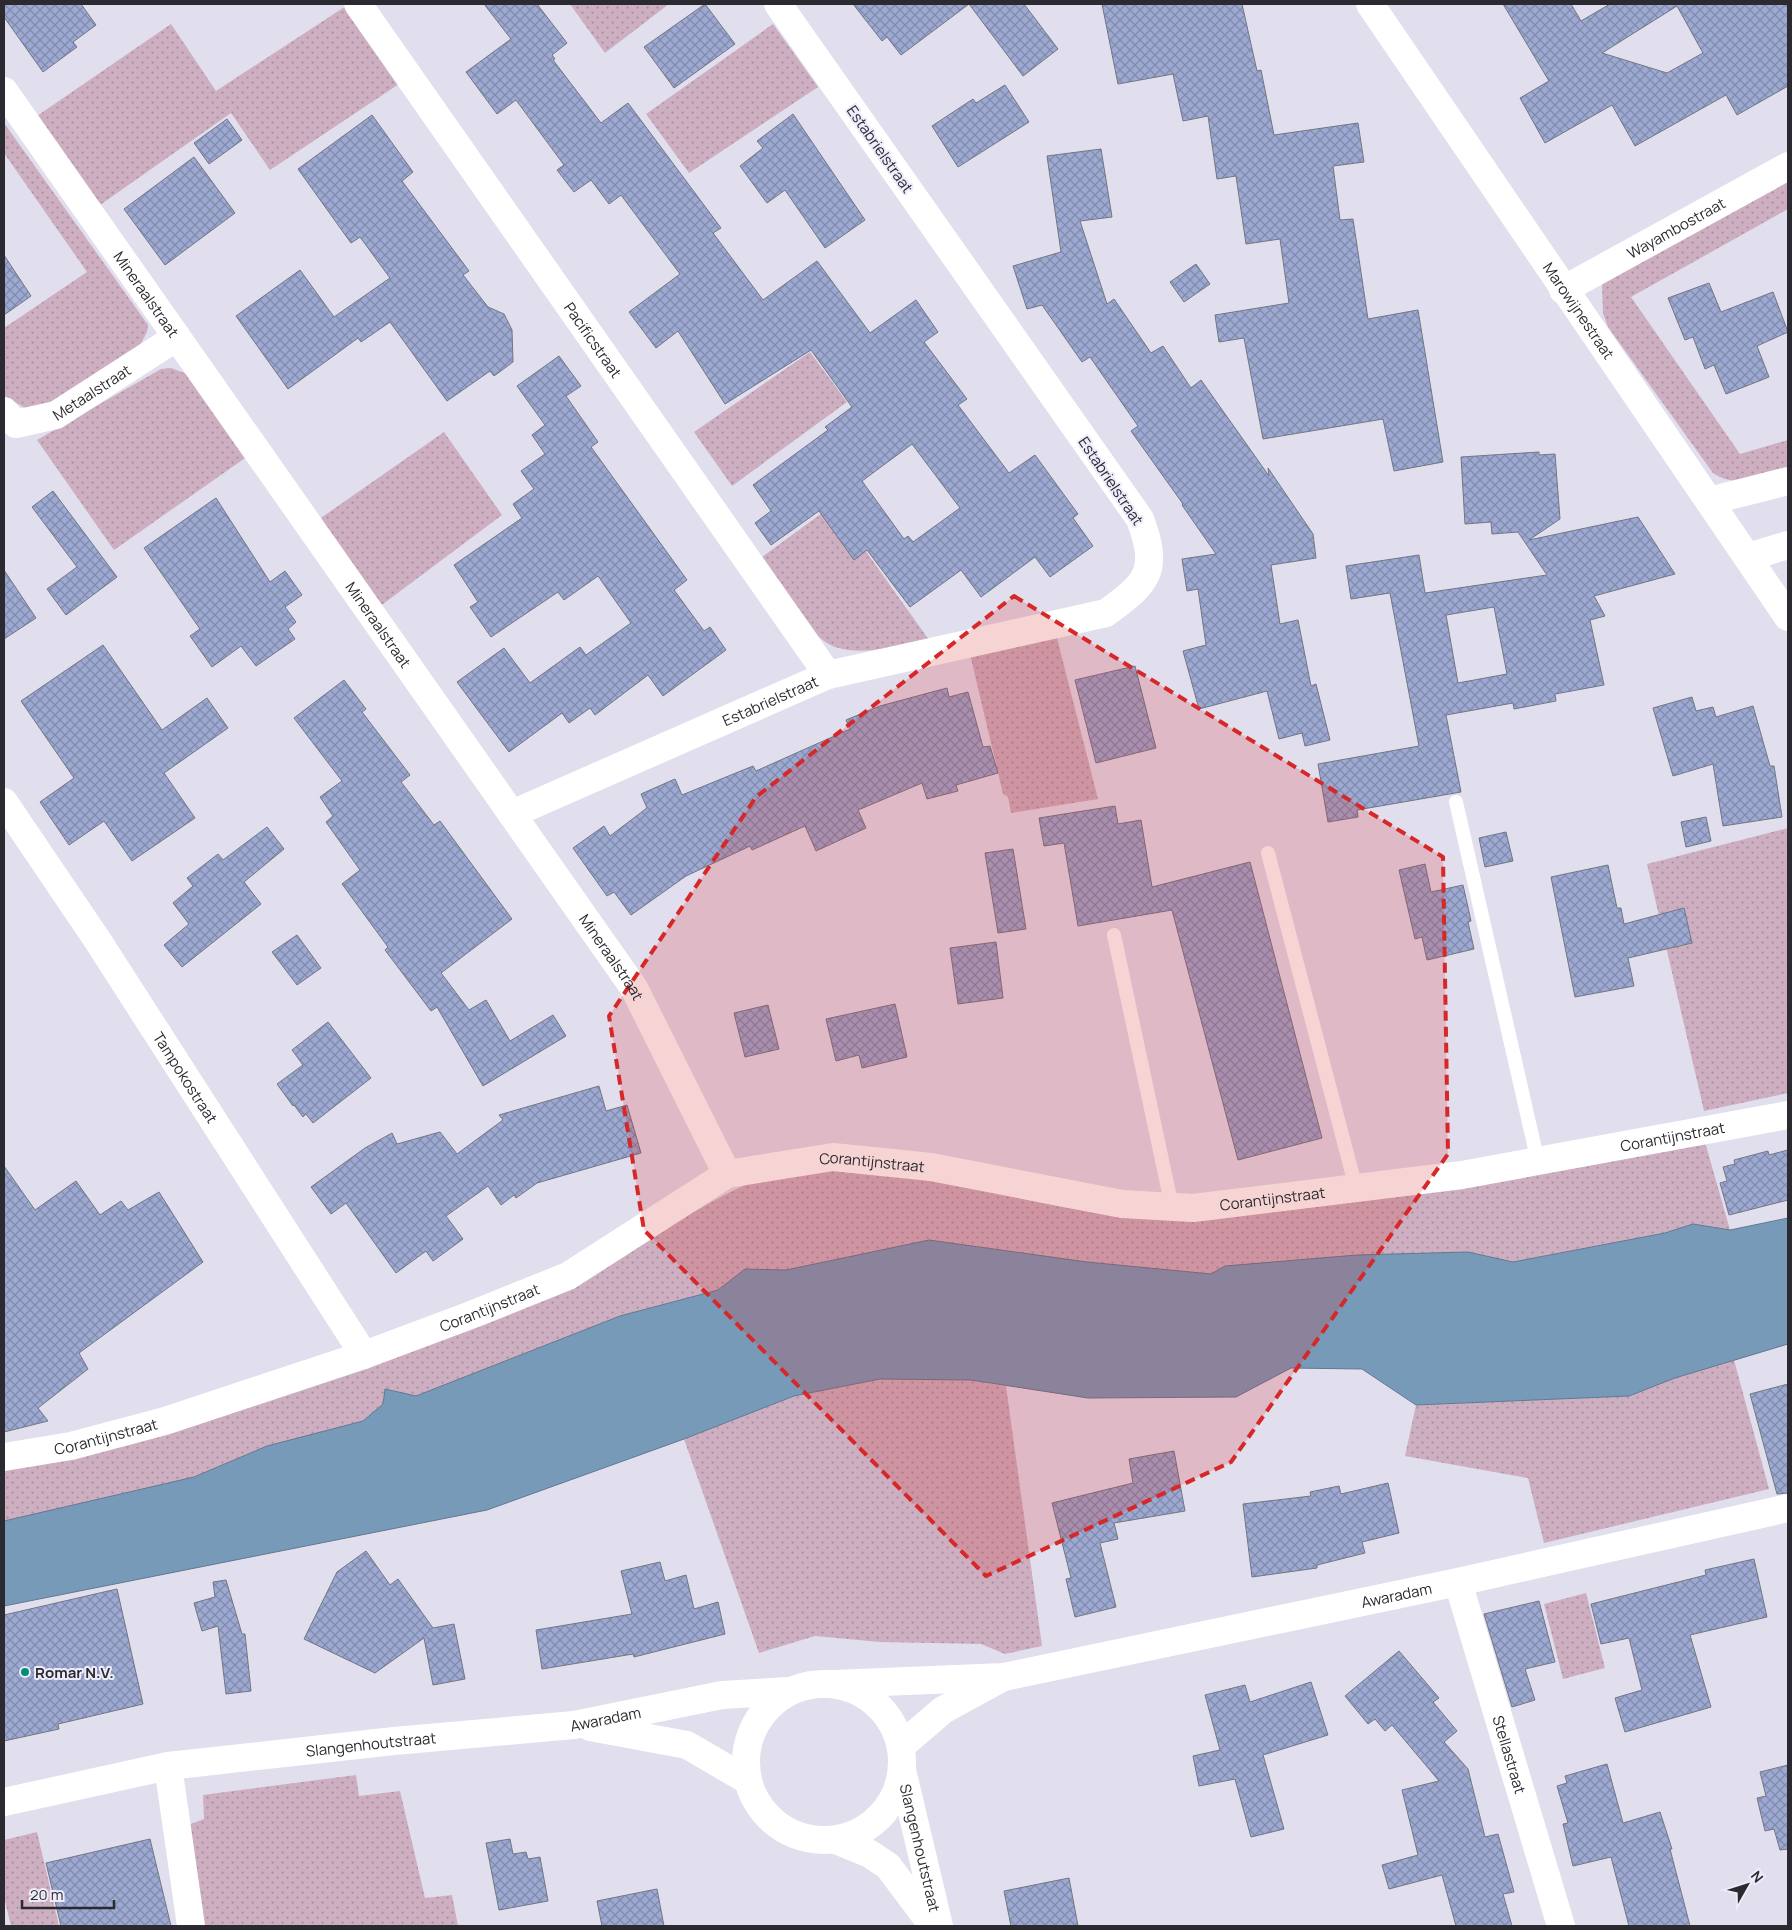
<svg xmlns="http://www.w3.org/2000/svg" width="1792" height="1930" font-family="Manrope,sans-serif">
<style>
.grass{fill:url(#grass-dots)}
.water{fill:#789ab9;stroke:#617890}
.building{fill:url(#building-cross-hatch);stroke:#727683;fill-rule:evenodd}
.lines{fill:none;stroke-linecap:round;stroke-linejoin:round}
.lane{stroke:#fff;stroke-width:14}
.street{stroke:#fff;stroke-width:28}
.secondary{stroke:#fff;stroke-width:28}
.marked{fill:#d62828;fill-opacity:0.2;stroke:#d62828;stroke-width:4;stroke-dasharray:10 6;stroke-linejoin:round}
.poi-dot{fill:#008e77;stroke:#eeebfa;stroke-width:2}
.labels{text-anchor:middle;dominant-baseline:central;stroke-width:4;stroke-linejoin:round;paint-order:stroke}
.street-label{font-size:15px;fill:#2b2a30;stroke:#eeebfa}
.poi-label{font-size:15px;font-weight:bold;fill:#2b2a30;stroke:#eeebfa;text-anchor:start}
</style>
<defs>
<pattern id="grass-dots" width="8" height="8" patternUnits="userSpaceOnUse" patternTransform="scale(1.25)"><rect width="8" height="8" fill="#ceafc1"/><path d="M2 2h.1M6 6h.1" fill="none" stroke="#a78f9d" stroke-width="1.8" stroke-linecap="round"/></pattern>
<pattern id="building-cross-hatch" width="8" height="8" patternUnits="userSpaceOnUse" patternTransform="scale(1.25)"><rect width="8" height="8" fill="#9da9d2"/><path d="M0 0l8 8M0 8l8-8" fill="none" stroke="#808aab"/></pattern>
</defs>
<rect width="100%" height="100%" fill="#e1deed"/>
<!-- grass -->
<path class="grass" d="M 349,4 L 402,82 L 270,170 L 231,113 L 100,205 L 37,116 L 171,24 L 216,91 Z
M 570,4 L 669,4 L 605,53 Z
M 773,24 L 818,87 L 689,173 L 646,114 Z
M 4,123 L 148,325 L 147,332 L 140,345 L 41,409 L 27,409 L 4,396 L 4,328 L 87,272 L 4,153 Z
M 1788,180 L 1788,209 L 1631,297 L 1740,454 L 1788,440 L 1788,472 C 1762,477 1736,489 1713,473 L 1608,327 L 1603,313 L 1602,284 Z
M 810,352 L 847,402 L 732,486 L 694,432 Z
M 171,368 L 187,374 L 248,456 L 114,550 L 37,440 L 161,369 Z
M 444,432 L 502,515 L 379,607 L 318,520 Z
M 833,505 L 929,640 C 896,645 846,663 819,637 L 762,557 Z
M 1057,638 L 1098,799 L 1011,813 L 1008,797 L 1003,794 L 970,654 Z
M 1788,828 L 1788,1093 L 1704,1111 L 1647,864 Z
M 1705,1142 L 1730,1230 L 1693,1224 L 1665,1233 L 1513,1262 L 1468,1252 L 1225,1266 L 1211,1274 L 1087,1262 L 929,1240 L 786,1270 L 745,1269 L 718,1290 L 620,1316 L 416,1396 L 385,1389 L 383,1404 L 363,1421 L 267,1446 L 194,1477 L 4,1521 L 4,1467 L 80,1455 L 671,1224 C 702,1209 737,1184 770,1177 C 914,1148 1052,1228 1196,1218 Z
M 1734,1360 L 1769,1489 L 1544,1543 L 1528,1478 L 1405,1456 L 1416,1405 L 1629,1396 L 1675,1378 Z
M 881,1379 L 971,1380 L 1006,1386 L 1042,1646 L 1005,1654 L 981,1644 L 880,1642 L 815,1636 L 759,1653 L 684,1439 L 794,1396 Z
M 1586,1593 L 1605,1668 L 1563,1679 L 1544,1604 Z
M 356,1775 L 359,1796 L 400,1791 L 425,1898 L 452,1895 L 458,1926 L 204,1926 L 188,1825 L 204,1819 L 203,1795 Z
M 37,1832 L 59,1926 L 11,1926 L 4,1897 L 4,1840 Z"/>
<!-- water -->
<path class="water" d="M 1788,1218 L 1788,1344 L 1675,1378 L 1629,1396 L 1416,1405 L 1362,1369 L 1291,1368 L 1236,1397 L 1088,1398 L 971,1380 L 880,1379 L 794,1396 L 684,1439 L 487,1510 L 4,1606 L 4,1521 L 194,1477 L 267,1446 L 363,1421 L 383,1404 L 385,1389 L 416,1396 L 620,1316 L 718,1290 L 745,1269 L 786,1270 L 929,1240 L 1087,1262 L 1211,1274 L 1225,1266 L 1357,1255 L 1468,1252 L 1513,1262 L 1665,1233 L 1693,1224 L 1730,1230 Z"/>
<!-- building -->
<path class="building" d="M 4,4 L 81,4 L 96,25 L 73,42 L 77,47 L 43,72 L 4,17 Z
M 484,4 L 537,4 L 567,43 L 552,55 L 555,59 L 553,60 L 601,123 L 628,103 L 721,228 L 713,233 L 763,300 L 817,261 L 870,333 L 916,300 L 938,332 L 924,342 L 967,399 L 958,405 L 1009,473 L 1035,455 L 1078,514 L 1073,518 L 1093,546 L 1050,577 L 1035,557 L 981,597 L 961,570 L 910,607 L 867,550 L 854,560 L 819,511 L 771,545 L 755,523 L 771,511 L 753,485 L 828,430 L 825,427 L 852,407 L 811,350 L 725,404 L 678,331 L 656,348 L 629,312 L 680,274 L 621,195 L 609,204 L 591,180 L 574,192 L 557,170 L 564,165 L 516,100 L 497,114 L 466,72 L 511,39 ZM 912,444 L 960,508 L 913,542 L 908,536 L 904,539 L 862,481 Z
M 705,4 L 735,44 L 674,88 L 644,47 Z
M 853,4 L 1024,4 L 1058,49 L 1023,76 L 969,4 L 901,55 L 887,37 L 882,41 Z
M 1102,4 L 1242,4 L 1257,71 L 1261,70 L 1274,135 L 1358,123 L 1364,162 L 1333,166 L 1340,220 L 1353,219 L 1368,319 L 1418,310 L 1443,462 L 1394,471 L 1383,419 L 1263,439 L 1244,338 L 1219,342 L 1215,315 L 1289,303 L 1280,239 L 1246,244 L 1236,176 L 1217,179 L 1208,116 L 1183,121 L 1173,74 L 1118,84 Z
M 1503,4 L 1571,4 L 1581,21 L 1610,4 L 1788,4 L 1788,86 L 1737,115 L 1726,95 L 1635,146 L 1612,105 L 1545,143 L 1520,98 L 1549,81 ZM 1677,6 L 1703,53 L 1667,73 L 1602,53 Z
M 1005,85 L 1029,122 L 958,167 L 932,126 L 973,99 L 976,103 Z
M 793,114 L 865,220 L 825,248 L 785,190 L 767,203 L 740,166 L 763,148 L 757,141 Z
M 372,115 L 413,172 L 402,181 L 469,271 L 463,275 L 488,307 L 504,314 L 512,330 L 513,362 L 494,376 L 490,371 L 447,401 L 390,322 L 361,342 L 358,338 L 288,389 L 236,316 L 300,270 L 334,317 L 390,278 L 360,237 L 351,243 L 298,169 Z
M 227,119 L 242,140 L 209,164 L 194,143 Z
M 1101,149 L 1112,217 L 1080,221 L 1107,304 L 1114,299 L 1151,353 L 1163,346 L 1191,388 L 1201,380 L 1269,476 L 1268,468 L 1313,534 L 1316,558 L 1271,565 L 1280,624 L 1298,620 L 1311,686 L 1316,684 L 1330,740 L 1305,746 L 1302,733 L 1279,739 L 1267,691 L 1199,709 L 1183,651 L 1206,645 L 1198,589 L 1187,591 L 1182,559 L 1216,554 L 1182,505 L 1183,504 L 1131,431 L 1138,426 L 1090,357 L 1082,362 L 1042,305 L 1027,309 L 1013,266 L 1061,252 L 1047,156 Z
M 194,157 L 235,213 L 165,265 L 124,209 Z
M 4,255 L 31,296 L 4,315 Z
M 1196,264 L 1210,284 L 1184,302 L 1170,282 Z
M 1709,283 L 1721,312 L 1773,292 L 1788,332 L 1757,346 L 1769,377 L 1726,394 L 1714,365 L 1705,369 L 1693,337 L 1685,340 L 1668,298 Z
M 559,356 L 581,386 L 566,396 L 598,442 L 591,447 L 687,580 L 674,590 L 704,631 L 710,627 L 726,650 L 663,696 L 648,675 L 595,715 L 590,708 L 569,723 L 562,713 L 509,752 L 457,682 L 504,648 L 530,683 L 580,647 L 586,655 L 631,623 L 598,576 L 564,600 L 558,592 L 491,637 L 470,607 L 478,602 L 454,565 L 522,518 L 513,504 L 534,489 L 521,471 L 545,454 L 532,435 L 545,425 L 517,386 Z
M 1539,452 L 1539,455 L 1555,454 L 1560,519 L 1529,540 L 1638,517 L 1675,574 L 1594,596 L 1605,616 L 1590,620 L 1604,685 L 1555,694 L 1556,701 L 1514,709 L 1513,703 L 1446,715 L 1461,792 L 1357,810 L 1358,817 L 1328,822 L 1318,764 L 1419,746 L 1390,593 L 1351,599 L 1346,566 L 1419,555 L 1425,593 L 1547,575 L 1518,532 L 1492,534 L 1491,522 L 1465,524 L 1461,457 ZM 1494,607 L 1507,674 L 1458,683 L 1446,615 Z
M 53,491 L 117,577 L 66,615 L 47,589 L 77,567 L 32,507 Z
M 216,498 L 270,582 L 285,571 L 302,595 L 285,607 L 296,622 L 288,629 L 295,639 L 256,666 L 241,646 L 212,667 L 190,636 L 200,629 L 144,548 Z
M 4,570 L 36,618 L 4,639 Z
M 103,645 L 162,730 L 207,698 L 228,728 L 164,773 L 195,818 L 132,861 L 104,821 L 69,845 L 40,802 L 74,778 L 21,701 Z
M 1135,666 L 1156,748 L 1096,763 L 1075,680 Z
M 344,680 L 366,709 L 362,712 L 410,775 L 401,782 L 434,825 L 440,821 L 512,919 L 441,973 L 469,1010 L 486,1000 L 510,1041 L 553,1015 L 566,1036 L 483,1086 L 437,1007 L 431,1011 L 385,950 L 388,947 L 342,884 L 360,870 L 326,822 L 333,816 L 320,797 L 342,781 L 294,718 Z
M 947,688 L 949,697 L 968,692 L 983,747 L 990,746 L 998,773 L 956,785 L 958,791 L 927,799 L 922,783 L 858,810 L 866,828 L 816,851 L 805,826 L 752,850 L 750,846 L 686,876 L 631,915 L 614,892 L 607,896 L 573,848 L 604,826 L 610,836 L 647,808 L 641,794 L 675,779 L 682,795 L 753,766 L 756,771 L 850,729 L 846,720 L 880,706 Z
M 1692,697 L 1696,711 L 1713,707 L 1716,717 L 1753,706 L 1770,766 L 1774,766 L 1782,817 L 1723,826 L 1713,764 L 1673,776 L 1653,708 Z
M 1115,806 L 1118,824 L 1141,820 L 1152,887 L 1250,862 L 1322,1138 L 1238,1160 L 1172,910 L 1078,926 L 1064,843 L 1044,846 L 1039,818 Z
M 1706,817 L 1711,841 L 1686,847 L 1681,822 Z
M 267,827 L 284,849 L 244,882 L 261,904 L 182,967 L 164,945 L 189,924 L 173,903 L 193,886 L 187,878 L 218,854 L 223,860 Z
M 1506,832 L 1513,861 L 1485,867 L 1479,838 Z
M 1013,849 L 1026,929 L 998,933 L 985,853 Z
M 1425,864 L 1431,892 L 1463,885 L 1471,921 L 1468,922 L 1474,949 L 1427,960 L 1422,937 L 1415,939 L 1399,870 Z
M 1608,865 L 1617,908 L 1621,908 L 1624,924 L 1684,908 L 1692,943 L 1628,958 L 1634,986 L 1575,997 L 1551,877 Z
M 297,935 L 321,968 L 297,985 L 272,952 Z
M 996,942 L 1003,998 L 958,1004 L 950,948 Z
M 895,1004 L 907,1057 L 862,1068 L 859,1055 L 836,1061 L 826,1019 Z
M 768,1005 L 779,1049 L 745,1057 L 734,1013 Z
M 328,1022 L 371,1078 L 313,1123 L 306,1114 L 303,1117 L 294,1105 L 293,1106 L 277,1084 L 303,1065 L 292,1050 Z
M 599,1086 L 606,1111 L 627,1105 L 641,1153 L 537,1183 L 516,1198 L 514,1195 L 501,1205 L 488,1186 L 446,1216 L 463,1239 L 433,1261 L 426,1251 L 396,1273 L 346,1203 L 331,1214 L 311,1187 L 365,1148 L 392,1133 L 397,1144 L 440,1132 L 457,1154 L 503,1120 L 499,1115 Z
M 1788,1150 L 1788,1200 L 1729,1215 L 1720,1183 L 1727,1181 L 1723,1167 L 1735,1164 L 1734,1160 L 1768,1151 L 1769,1155 Z
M 4,1166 L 35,1210 L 76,1181 L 100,1215 L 121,1201 L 128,1210 L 159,1192 L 203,1262 L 79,1353 L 88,1369 L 38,1408 L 48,1421 L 4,1432 Z
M 1788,1384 L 1788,1493 L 1777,1494 L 1750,1394 Z
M 1174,1451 L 1185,1511 L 1114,1523 L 1118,1539 L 1100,1543 L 1116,1607 L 1075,1617 L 1066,1579 L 1071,1578 L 1052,1503 L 1133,1483 L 1129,1459 Z
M 1388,1483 L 1399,1533 L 1362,1542 L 1365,1553 L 1317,1565 L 1317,1568 L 1252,1577 L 1243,1504 L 1311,1496 L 1310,1492 L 1339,1486 L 1341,1494 Z
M 366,1551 L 390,1585 L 398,1579 L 433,1628 L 454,1624 L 465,1679 L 433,1685 L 424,1638 L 375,1673 L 304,1639 L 337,1572 Z
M 1754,1559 L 1767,1617 L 1690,1635 L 1711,1707 L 1625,1732 L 1615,1698 L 1642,1690 L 1629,1638 L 1601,1644 L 1591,1604 L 1706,1575 L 1705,1570 Z
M 660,1562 L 665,1581 L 686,1575 L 694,1609 L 718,1602 L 725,1634 L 634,1657 L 633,1654 L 542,1669 L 536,1630 L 632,1614 L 621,1571 Z
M 226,1580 L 242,1634 L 245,1634 L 251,1691 L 226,1694 L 218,1626 L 202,1631 L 194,1603 L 215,1597 L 213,1582 Z
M 117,1589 L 143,1704 L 58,1724 L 59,1729 L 4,1741 L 4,1615 Z
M 1539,1601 L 1555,1662 L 1525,1669 L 1535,1700 L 1512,1707 L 1484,1614 Z
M 1399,1651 L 1439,1698 L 1433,1702 L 1457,1731 L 1444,1742 L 1468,1769 L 1485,1837 L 1498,1834 L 1514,1892 L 1503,1894 L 1512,1926 L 1456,1926 L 1442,1875 L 1389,1889 L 1382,1865 L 1418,1855 L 1402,1790 L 1439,1781 L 1392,1725 L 1385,1731 L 1375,1719 L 1368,1724 L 1345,1696 Z
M 1311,1682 L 1328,1735 L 1263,1755 L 1284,1829 L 1251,1837 L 1235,1779 L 1199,1786 L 1193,1756 L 1220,1750 L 1205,1695 L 1245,1685 L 1250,1702 Z
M 1607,1764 L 1623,1823 L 1660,1812 L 1672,1849 L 1670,1849 L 1690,1926 L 1629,1926 L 1611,1857 L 1573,1866 L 1563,1824 L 1568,1823 L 1557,1786 L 1567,1783 L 1565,1776 Z
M 1788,1765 L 1788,1849 L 1780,1850 L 1774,1829 L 1765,1831 L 1757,1798 L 1766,1796 L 1760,1772 Z
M 150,1839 L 171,1926 L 61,1926 L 46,1863 Z
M 510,1839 L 513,1854 L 526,1852 L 528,1859 L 540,1857 L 548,1901 L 499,1910 L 486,1843 Z
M 1069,1878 L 1078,1926 L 1011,1926 L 1004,1891 Z
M 657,1889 L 664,1926 L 602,1926 L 597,1901 Z"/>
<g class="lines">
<!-- lane -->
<path class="lane" d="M 1456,802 L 1538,1162
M 1268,853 L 1356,1188
M 1114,935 L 1172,1207"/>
<!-- street -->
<g class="street">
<path id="s1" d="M 358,4 L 828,675"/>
<path id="s2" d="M 1370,4 L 1788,617"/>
<path id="s3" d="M 4,91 L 634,988 L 727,1174"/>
<path id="s4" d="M 1563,290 L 1788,166"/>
<path id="s5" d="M 4,411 L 16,424 L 56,415 L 177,337"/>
<path d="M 1709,501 L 1788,481"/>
<path d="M 1748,557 L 1788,545"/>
<path id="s6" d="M 4,802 L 98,941 L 364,1355"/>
<path id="s7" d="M 512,814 L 828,675 L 1106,613 C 1149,582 1159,570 1140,519 L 778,4"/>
<path id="s8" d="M 1458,1582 L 1561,1926"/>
<path id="s9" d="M 833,1684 L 1004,1677 L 1458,1582 L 1788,1508"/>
<path d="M 901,1746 L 943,1710 L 998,1680"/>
<path d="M 168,1766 L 191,1926"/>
</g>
<!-- secondary -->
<g class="secondary">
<path id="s10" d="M 4,1457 L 71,1446 L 165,1421 L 364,1355 L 471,1315 L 568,1276 L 727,1174 L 833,1157 L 931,1167 L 1122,1204 L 1193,1208 L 1462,1175 L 1788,1115"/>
<circle cx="824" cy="1762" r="78"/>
<path d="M 590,1727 L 687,1745 L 747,1780"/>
<path id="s11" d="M 902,1770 L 939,1926"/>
<path id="s12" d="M 4,1802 L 168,1766 L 394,1741 L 574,1725 L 722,1695 L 788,1691"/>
<path d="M 836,1840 L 870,1854 L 888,1866 L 933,1926"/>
</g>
</g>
<!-- marked area -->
<path class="marked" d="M 1014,596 L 1443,857 L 1448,1154 L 1231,1462 L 986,1576 L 644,1230 L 609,1016 L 756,797 Z"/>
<!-- markers -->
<circle class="poi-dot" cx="25" cy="1672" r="5"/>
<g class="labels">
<!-- street labels -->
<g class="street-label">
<text transform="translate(880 149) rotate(55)">Estabrielstraat</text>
<text stroke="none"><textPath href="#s4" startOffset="129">Wayambostraat</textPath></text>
<text stroke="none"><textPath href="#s3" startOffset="248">Mineraalstraat</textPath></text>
<text stroke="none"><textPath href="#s2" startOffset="371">Marowijnestraat</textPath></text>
<text stroke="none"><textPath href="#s1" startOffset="410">Pacificstraat</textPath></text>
<text stroke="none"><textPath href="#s5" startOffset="101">Metaalstraat</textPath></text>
<text transform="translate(1111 481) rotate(56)">Estabrielstraat</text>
<text stroke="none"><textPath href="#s3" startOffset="652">Mineraalstraat</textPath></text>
<text stroke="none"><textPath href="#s7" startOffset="282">Estabrielstraat</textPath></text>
<text stroke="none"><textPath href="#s3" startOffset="1058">Mineraalstraat</textPath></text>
<text stroke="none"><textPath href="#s6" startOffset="330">Tampokostraat</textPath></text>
<text stroke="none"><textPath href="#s10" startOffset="1739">Corantijnstraat</textPath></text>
<text stroke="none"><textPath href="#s10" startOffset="929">Corantijnstraat</textPath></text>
<text stroke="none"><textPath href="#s10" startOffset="1334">Corantijnstraat</textPath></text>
<text stroke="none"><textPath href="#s10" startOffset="509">Corantijnstraat</textPath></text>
<text stroke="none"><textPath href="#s10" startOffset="104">Corantijnstraat</textPath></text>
<text stroke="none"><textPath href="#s9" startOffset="572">Awaradam</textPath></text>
<text stroke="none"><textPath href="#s12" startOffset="608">Awaradam</textPath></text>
<text stroke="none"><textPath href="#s12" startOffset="372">Slangenhoutstraat</textPath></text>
<text stroke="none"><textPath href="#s8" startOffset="180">Stellastraat</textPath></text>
<text stroke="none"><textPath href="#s11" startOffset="80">Slangenhoutstraat</textPath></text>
</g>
<!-- poi labels -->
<g class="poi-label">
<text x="35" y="1672">Romar N.V.</text>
</g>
</g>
<!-- border -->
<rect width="1792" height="1930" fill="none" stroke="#2b2a30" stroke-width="10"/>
<!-- north arrow -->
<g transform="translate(1747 1885) rotate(51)" stroke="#eeebfa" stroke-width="4" paint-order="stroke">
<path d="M0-4L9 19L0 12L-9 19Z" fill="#2b2a30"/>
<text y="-8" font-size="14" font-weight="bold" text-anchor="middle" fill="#2b2a30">N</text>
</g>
<!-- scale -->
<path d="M22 1900v8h92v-8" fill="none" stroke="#2b2a30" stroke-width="2.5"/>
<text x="30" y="1900" font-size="15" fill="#2b2a30" stroke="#eeebfa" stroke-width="4" paint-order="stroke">20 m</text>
</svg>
